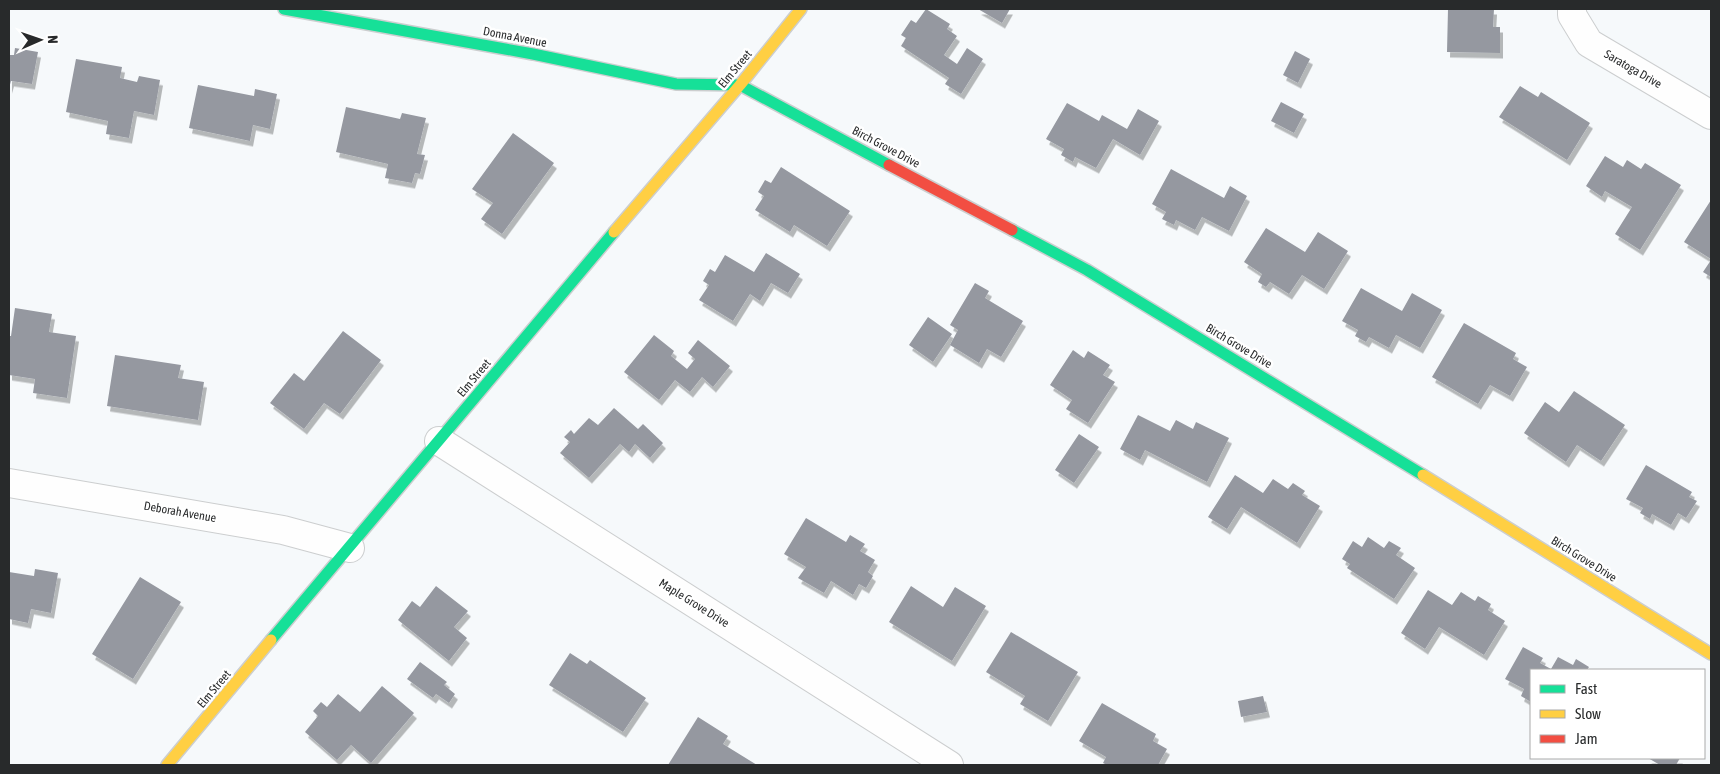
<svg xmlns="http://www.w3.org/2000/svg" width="1720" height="774" font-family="'Asap Condensed',sans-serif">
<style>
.building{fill:#9598a0;filter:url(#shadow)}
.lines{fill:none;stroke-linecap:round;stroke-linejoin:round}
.street-casing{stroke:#cccecf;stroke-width:30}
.fast-casing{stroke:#cccecf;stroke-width:14}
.slow-casing{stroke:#cccecf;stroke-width:14}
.jam-casing{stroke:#cccecf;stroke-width:14}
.street{stroke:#fefefe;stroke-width:28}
.fast{stroke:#16e098;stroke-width:11}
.slow{stroke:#ffcf43;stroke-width:11}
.jam{stroke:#f24e42;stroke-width:11}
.labels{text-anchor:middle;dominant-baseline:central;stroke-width:5;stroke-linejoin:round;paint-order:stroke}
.street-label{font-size:12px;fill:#282a2b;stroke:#fff}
</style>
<defs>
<filter id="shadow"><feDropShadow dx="3" dy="5.5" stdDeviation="0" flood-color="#0004"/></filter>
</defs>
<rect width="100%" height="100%" fill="#f6f9fb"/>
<!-- building -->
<path class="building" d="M 926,9 L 950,24 L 947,29 L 957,36 L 944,55 L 957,64 L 967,48 L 983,59 L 961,94 L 945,84 L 949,78 L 901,46 L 906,38 L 901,35 L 911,20 L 916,23 Z
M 978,9 L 1010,9 L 1002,23 Z
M 1448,9 L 1494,9 L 1493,27 L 1500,27 L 1500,53 L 1447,52 Z
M 15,48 L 38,52 L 32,84 L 11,81 L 9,88 L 9,55 L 14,55 Z
M 1295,51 L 1310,59 L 1298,83 L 1283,75 Z
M 76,59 L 122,67 L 120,78 L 137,82 L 139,76 L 160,80 L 154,115 L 134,111 L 129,138 L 106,134 L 108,121 L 66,112 Z
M 198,85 L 254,96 L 255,89 L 277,94 L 270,129 L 253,125 L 250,141 L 189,128 Z
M 1520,86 L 1538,97 L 1541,92 L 1590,123 L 1567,160 L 1499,117 Z
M 1281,102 L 1304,114 L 1294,133 L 1271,121 Z
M 1067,103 L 1099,121 L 1102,115 L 1127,129 L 1138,109 L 1159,121 L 1140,155 L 1113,139 L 1096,168 L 1075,157 L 1073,162 L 1061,155 L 1064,149 L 1046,139 Z
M 346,107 L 400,119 L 402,113 L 426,118 L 417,154 L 425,155 L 420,174 L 415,173 L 412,183 L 385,178 L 388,164 L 336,152 Z
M 513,133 L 554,163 L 502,234 L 481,219 L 493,203 L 472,189 Z
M 1605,156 L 1623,167 L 1627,160 L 1641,169 L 1645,163 L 1681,185 L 1640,250 L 1615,234 L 1632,207 L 1605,191 L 1602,197 L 1586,186 Z
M 781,167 L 850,211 L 827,246 L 794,225 L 790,232 L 755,210 L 764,196 L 758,192 L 765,180 L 771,183 Z
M 1171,169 L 1224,198 L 1230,186 L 1247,196 L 1229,231 L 1202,217 L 1195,230 L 1176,220 L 1174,225 L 1162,219 L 1166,212 L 1152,204 Z
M 1711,200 L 1711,259 L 1684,242 Z
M 1266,228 L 1305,252 L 1318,232 L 1348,251 L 1324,289 L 1302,275 L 1289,294 L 1270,282 L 1266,287 L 1258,282 L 1262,274 L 1244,262 Z
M 766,253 L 800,274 L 788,293 L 771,283 L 760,301 L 750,294 L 733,321 L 699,300 L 709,285 L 703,281 L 710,269 L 715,272 L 725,255 L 754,272 Z
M 1711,260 L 1711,277 L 1703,272 Z
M 975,283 L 989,291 L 985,298 L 1023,321 L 1001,357 L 987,349 L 979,363 L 950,345 L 958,330 L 950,325 Z
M 1361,288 L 1402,311 L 1412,293 L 1442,310 L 1420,348 L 1396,335 L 1389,348 L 1369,337 L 1366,342 L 1355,336 L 1358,330 L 1342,321 Z
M 15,308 L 52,314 L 49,332 L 76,336 L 67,398 L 33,393 L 35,379 L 9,375 L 9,336 L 11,336 Z
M 928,317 L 952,334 L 933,362 L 909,345 Z
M 1464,323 L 1516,353 L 1513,359 L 1527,367 L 1510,396 L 1490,385 L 1478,404 L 1432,377 Z
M 343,331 L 381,360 L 340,414 L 324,403 L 304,429 L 270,403 L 294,373 L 304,381 Z
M 654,335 L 674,351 L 671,356 L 687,369 L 695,359 L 688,353 L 698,340 L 730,366 L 713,387 L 702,377 L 690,392 L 675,380 L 659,400 L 624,372 Z
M 1073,350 L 1084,358 L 1088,351 L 1110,365 L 1103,375 L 1115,382 L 1088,423 L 1066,409 L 1072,400 L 1050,385 Z
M 115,355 L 181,365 L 178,378 L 204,382 L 198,420 L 107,406 Z
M 1574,391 L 1625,425 L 1601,461 L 1577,445 L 1566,462 L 1524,433 L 1545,402 L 1559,412 Z
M 614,408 L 638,429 L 643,424 L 663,443 L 650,458 L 635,444 L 629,452 L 620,444 L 589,478 L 560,453 L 570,442 L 564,437 L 571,430 L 574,434 L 589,418 L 598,425 Z
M 1138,415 L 1170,431 L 1176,420 L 1193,429 L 1196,422 L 1229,438 L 1207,482 L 1145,450 L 1140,460 L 1120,449 Z
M 1079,434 L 1099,447 L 1074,483 L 1055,470 Z
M 1646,465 L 1692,492 L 1689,497 L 1697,501 L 1686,518 L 1678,513 L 1671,525 L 1652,514 L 1650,519 L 1640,513 L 1643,508 L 1626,499 Z
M 1235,475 L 1263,493 L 1273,479 L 1288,489 L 1293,483 L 1305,491 L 1302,495 L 1320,506 L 1297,543 L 1241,507 L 1227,529 L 1208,517 Z
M 806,518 L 846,542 L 850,535 L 865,544 L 860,551 L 875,560 L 868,572 L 873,576 L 866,588 L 859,584 L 853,595 L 831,581 L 824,593 L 798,578 L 806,567 L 784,554 Z
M 1368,537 L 1384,548 L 1389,541 L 1401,548 L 1396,555 L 1415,568 L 1394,599 L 1347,568 L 1350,564 L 1342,559 L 1353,541 L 1362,547 Z
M 35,569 L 58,573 L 51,613 L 31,609 L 28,623 L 9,619 L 9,572 L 34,576 Z
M 140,577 L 181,602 L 133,679 L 92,654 Z
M 436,586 L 468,611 L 454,627 L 467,638 L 449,661 L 398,620 L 412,601 L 420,607 Z
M 911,586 L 943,607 L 955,587 L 986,606 L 952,661 L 889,622 Z
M 1428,590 L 1452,605 L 1461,592 L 1475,601 L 1478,596 L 1491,604 L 1488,610 L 1505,621 L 1484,655 L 1439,627 L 1425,649 L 1401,633 Z
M 1011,632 L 1078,672 L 1048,721 L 1020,704 L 1025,696 L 986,672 Z
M 1523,647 L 1543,658 L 1540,663 L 1551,669 L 1558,657 L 1573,665 L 1576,659 L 1589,667 L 1587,670 L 1531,670 L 1531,702 L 1521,696 L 1524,689 L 1505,679 Z
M 570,653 L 587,664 L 590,660 L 646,698 L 623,732 L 549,685 Z
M 420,662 L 447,682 L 444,685 L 455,694 L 449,703 L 436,694 L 433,698 L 407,679 Z
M 382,686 L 414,713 L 371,763 L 351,745 L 337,760 L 305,732 L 318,716 L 313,711 L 321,702 L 327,707 L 338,694 L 360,712 Z
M 1263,696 L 1267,712 L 1241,717 L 1238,701 Z
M 1102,703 L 1156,734 L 1153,741 L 1167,749 L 1158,765 L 1107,765 L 1103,763 L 1106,757 L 1079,741 Z
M 698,717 L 728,736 L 723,744 L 757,765 L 668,765 Z
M 1648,758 L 1680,758 L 1676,765 L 1660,765 Z"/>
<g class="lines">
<!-- street casing -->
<g class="street-casing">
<path id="street" d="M 1572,9 L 1572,15 L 1589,43 L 1711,115
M 439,441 L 949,765
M 9,483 L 283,530 L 350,548"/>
</g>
<!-- fast casing -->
<g class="fast-casing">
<path id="fast" d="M 284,9 L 533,54 L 676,84 L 740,85 L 889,165
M 1012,230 L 1087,270 L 1423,475
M 271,640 L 614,232"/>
</g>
<!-- slow casing -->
<g class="slow-casing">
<path id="slow" d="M 614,232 L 740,85 L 801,9
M 1423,475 L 1711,654
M 167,765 L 271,640"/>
</g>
<!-- jam casing -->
<g class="jam-casing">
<path id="jam" d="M 889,165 L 1012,230"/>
</g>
<!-- street -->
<use href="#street" class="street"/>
<!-- fast -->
<use href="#fast" class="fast"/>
<!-- slow -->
<use href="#slow" class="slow"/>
<!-- jam -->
<use href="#jam" class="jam"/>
</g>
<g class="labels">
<!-- street labels -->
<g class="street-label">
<text transform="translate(515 37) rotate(11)">Donna Avenue</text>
<text transform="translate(735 69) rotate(-50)">Elm Street</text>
<text transform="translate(1633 69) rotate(30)">Saratoga Drive</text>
<text transform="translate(886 147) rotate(28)">Birch Grove Drive</text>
<text transform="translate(1239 346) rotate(31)">Birch Grove Drive</text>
<text transform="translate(474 378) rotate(-50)">Elm Street</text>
<text transform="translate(180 512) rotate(10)">Deborah Avenue</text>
<text transform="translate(1584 559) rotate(32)">Birch Grove Drive</text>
<text transform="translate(694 603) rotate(32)">Maple Grove Drive</text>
<text transform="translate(214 689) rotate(-50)">Elm Street</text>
</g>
</g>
<!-- border -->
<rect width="1720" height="774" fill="none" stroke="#282a2b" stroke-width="20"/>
<!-- legend -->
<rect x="1530" y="669" width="175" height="90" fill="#ffffff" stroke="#a9aaaa"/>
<rect x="1540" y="685" width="25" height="8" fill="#16e098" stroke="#a9aaaa"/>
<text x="1575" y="694" font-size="15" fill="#282a2b">Fast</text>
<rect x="1540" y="710" width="25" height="8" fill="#ffcf43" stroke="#a9aaaa"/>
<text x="1575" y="719" font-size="15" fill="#282a2b">Slow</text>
<rect x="1540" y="735" width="25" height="8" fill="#f24e42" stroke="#a9aaaa"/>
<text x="1575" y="744" font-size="15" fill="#282a2b">Jam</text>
<!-- north arrow -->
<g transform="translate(40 40) rotate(88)" stroke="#ffffff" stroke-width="4" paint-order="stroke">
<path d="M0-4L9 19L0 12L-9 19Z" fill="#282a2b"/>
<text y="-8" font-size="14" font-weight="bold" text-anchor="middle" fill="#282a2b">N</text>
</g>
</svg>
